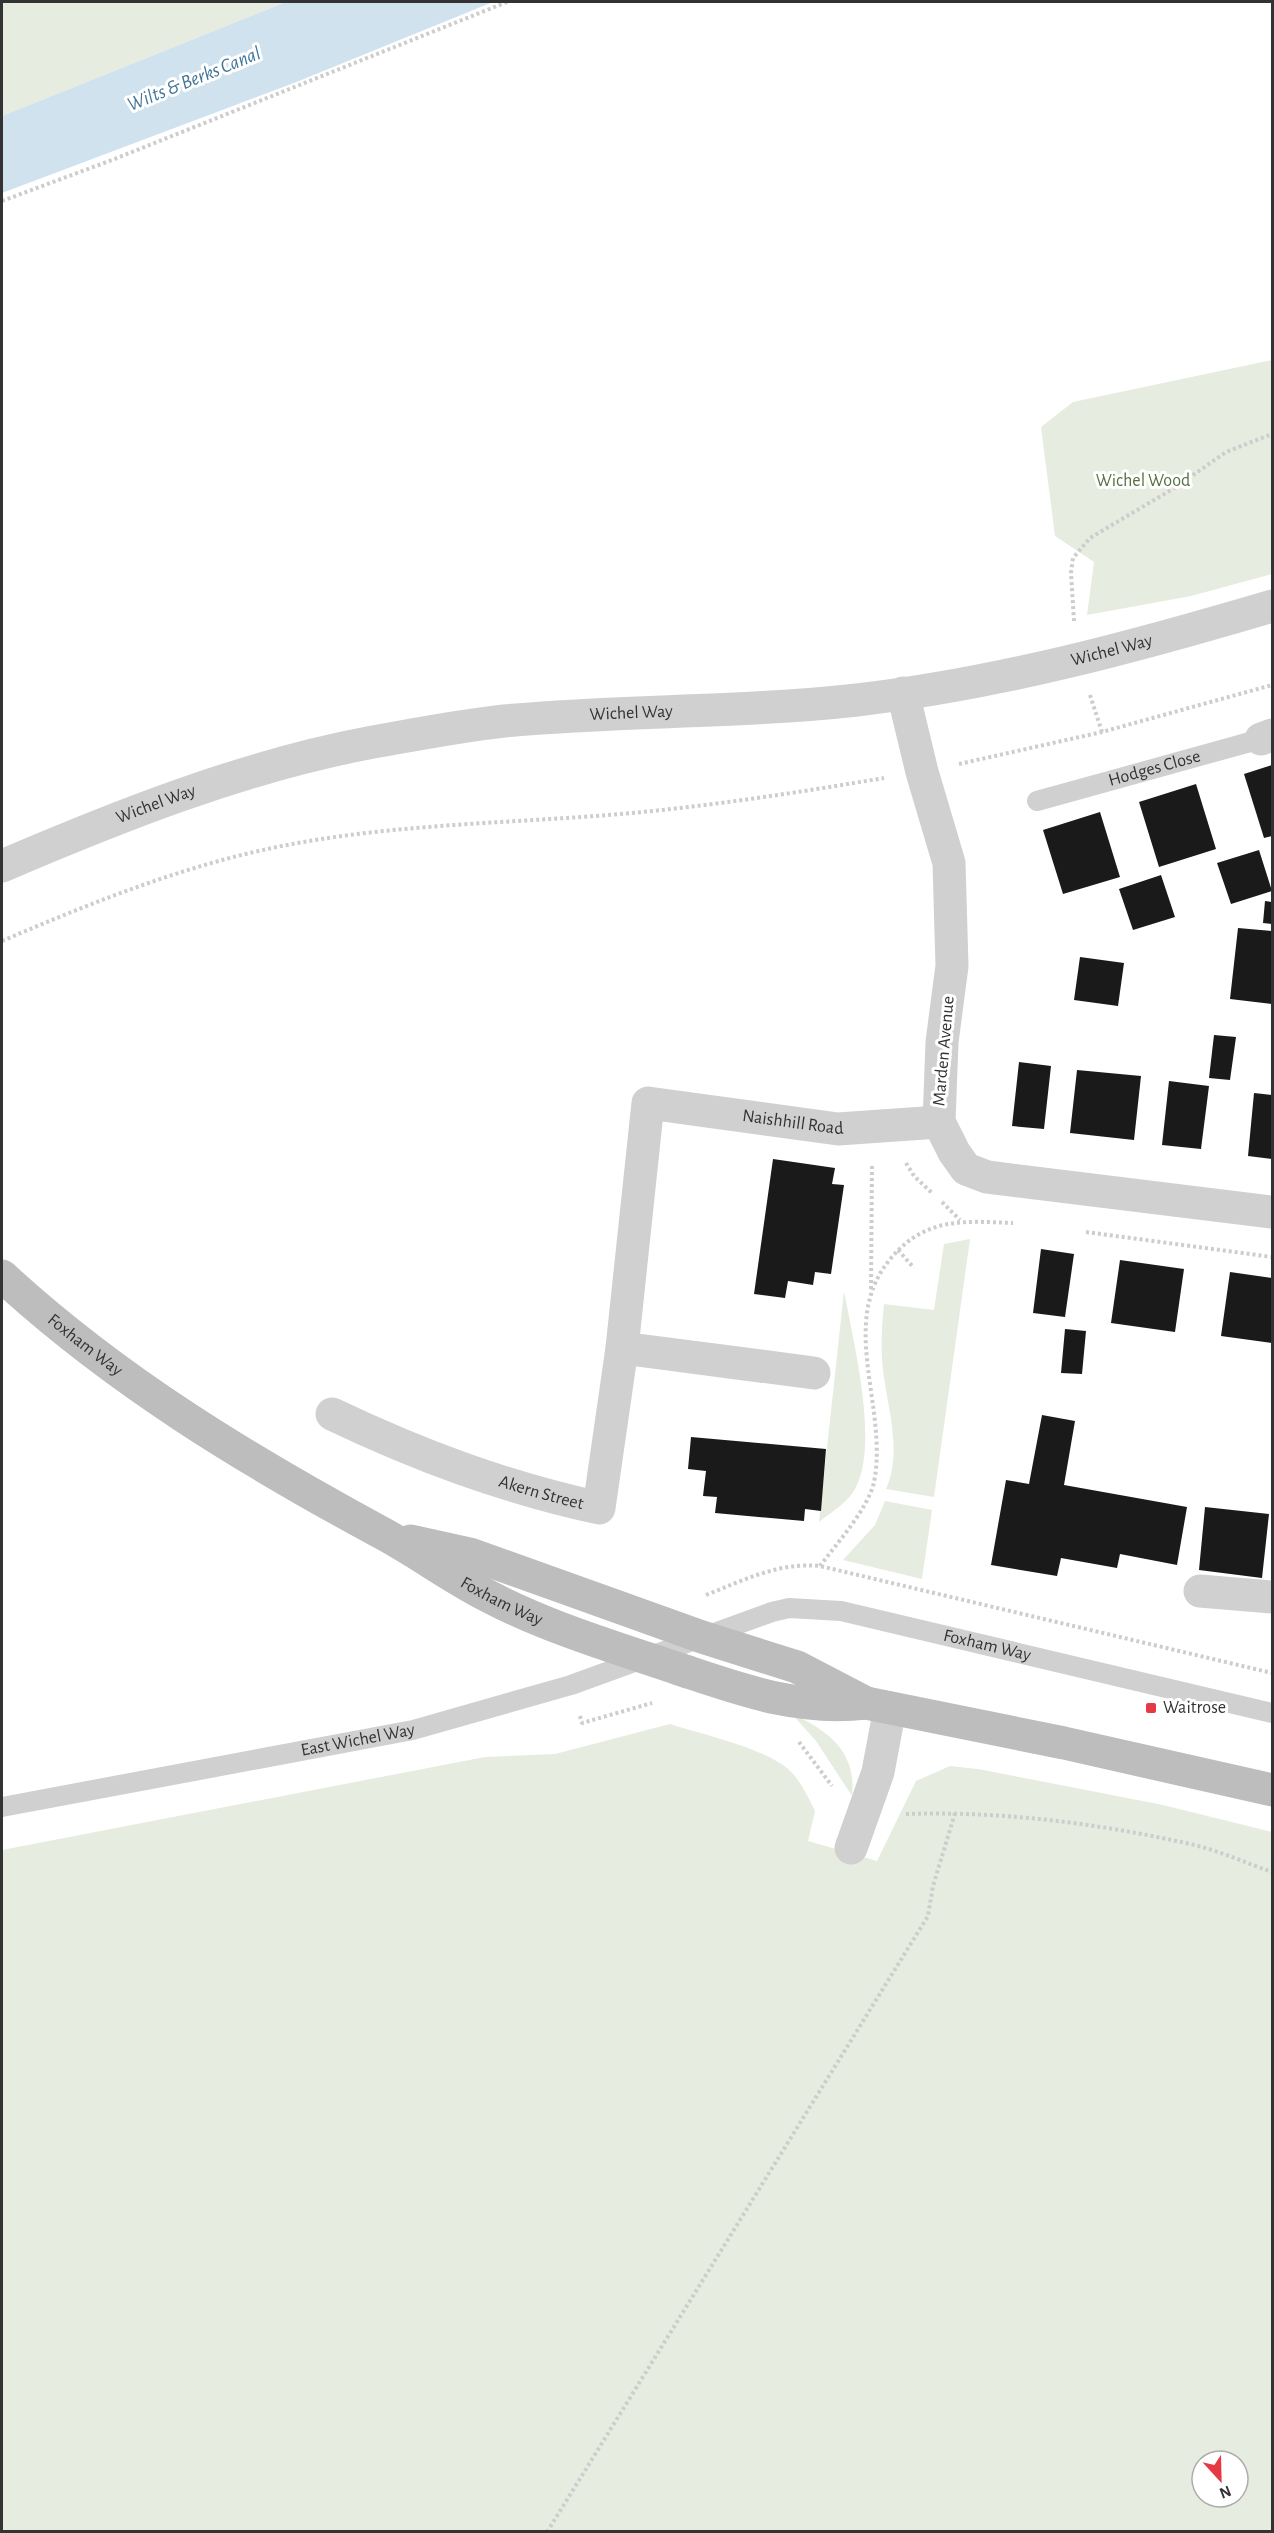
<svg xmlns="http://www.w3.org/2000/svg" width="1274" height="2533" font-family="'Alegreya Sans',sans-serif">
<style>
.green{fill:#e6ecdf;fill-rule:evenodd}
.water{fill:#cfe2ee}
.building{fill:#1a1a1a}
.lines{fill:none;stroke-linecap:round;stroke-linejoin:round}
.path{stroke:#cdcdcd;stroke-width:4;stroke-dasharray:3 3;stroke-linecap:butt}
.service{stroke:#d0d0d0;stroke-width:20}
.minor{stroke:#d0d0d0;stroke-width:33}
.tertiary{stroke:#d0d0d0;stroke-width:33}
.secondary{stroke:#bdbdbd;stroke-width:33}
.poi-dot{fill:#e63946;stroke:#fff;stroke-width:2}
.labels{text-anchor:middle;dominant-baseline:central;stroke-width:6;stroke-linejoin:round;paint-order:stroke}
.park-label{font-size:18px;fill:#56703f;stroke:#fff}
.street-label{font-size:18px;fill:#333;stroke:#fff}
.poi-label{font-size:18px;fill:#333;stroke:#fff;text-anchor:start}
.water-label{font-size:20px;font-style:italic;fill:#3f7597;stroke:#fff}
</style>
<rect width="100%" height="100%" fill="#fff"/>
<!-- green -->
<path class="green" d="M 2,2 L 286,2 L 2,116 Z
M 1272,360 L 1272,574 L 1191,596 L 1087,615 L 1094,562 L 1055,536 L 1041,427 L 1073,402 Z
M 970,1239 L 934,1497 L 886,1489 C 904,1449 885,1402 882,1360 C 881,1341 882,1323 884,1304 L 934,1310 L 944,1244 Z
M 844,1291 C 853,1341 879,1441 856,1487 C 849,1502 831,1512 819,1522 Z
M 885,1501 L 932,1510 L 922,1579 L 843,1560 L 875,1525 Z
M 792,1714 C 828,1730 857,1752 852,1796 L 816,1741 Z
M 670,1724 C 701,1734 763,1748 787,1768 C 800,1779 808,1797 815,1811 L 808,1841 L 877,1861 L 916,1781 L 950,1766 L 978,1769 L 1163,1805 L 1272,1832 L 1272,2531 L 2,2532 L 2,1850 L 485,1757 L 555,1754 ZM 1202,2461 L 1238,2461 L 1238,2497 L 1202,2497 Z"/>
<!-- water -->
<path class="water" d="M 286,2 L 493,2 L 294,83 L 2,193 L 2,116 Z"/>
<!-- building -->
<path class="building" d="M 1272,765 L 1272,836 L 1264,838 L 1244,774 Z
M 1196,784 L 1216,849 L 1159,867 L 1139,802 Z
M 1100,812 L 1120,877 L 1063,894 L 1043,830 Z
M 1259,850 L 1272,891 L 1231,904 L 1217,863 Z
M 1161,875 L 1175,917 L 1133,930 L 1119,889 Z
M 1265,901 L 1272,902 L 1272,924 L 1263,923 Z
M 1238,928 L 1272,931 L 1272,1004 L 1230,999 Z
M 1080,957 L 1124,963 L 1118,1006 L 1074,1000 Z
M 1214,1035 L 1236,1037 L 1230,1080 L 1209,1078 Z
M 1019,1062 L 1051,1066 L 1044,1129 L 1012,1126 Z
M 1077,1070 L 1141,1076 L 1134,1140 L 1070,1133 Z
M 1169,1081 L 1209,1086 L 1201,1149 L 1162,1145 Z
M 1254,1093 L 1272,1095 L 1272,1159 L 1248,1156 Z
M 773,1159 L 835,1168 L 832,1184 L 844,1185 L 831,1274 L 815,1272 L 813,1285 L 788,1281 L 785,1298 L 754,1294 Z
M 1041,1249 L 1074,1254 L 1065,1317 L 1033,1313 Z
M 1120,1260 L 1184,1269 L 1175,1332 L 1111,1323 Z
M 1230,1272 L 1272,1278 L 1272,1343 L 1221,1336 Z
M 1065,1329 L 1086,1331 L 1082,1374 L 1061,1373 Z
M 1042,1415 L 1075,1421 L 1064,1485 L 1187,1507 L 1177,1565 L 1120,1554 L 1117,1568 L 1061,1558 L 1057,1576 L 991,1565 L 1006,1480 L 1029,1484 Z
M 691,1437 L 826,1449 L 821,1511 L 805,1509 L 804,1521 L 715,1513 L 717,1497 L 703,1496 L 706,1471 L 688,1469 Z
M 1205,1507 L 1269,1514 L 1262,1578 L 1199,1570 Z"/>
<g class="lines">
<!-- path -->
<path class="path" d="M 2,201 L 112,160 L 507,2
M 1074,621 L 1071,573 L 1073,558 L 1090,538 L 1176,487 L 1226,452 L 1272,434
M 1090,695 L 1102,732
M 959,764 L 1102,732 L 1272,685
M 2,941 C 98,900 195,861 298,843 C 408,823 521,823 632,813 C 717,805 801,792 884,778
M 906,1163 L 914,1176 L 932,1193
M 942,1202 L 960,1220
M 1086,1232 L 1272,1257
M 898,1250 L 914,1268
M 871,1289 L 872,1164
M 820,1566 C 837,1543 868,1509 874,1482 C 889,1407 836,1321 892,1257 C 926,1217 965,1221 1013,1223
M 706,1595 C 744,1580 779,1562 820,1566 L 1272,1673
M 580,1716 L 582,1723 L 652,1703
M 799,1742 L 832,1786
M 906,1814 C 1002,1811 1096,1823 1190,1844 C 1218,1850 1246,1863 1272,1872
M 547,2532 L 928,1916 L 933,1886 L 955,1813"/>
<!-- service -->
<g class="service">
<path id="s1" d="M 1037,801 L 1261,739"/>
<path id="s2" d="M 2,1807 L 413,1730 L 571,1685 L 772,1612 L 789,1608 L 841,1611 L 1272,1713"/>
</g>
<!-- minor -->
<g class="minor">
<path d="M 903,693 L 922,772 L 949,863 L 952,966 L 942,1042 L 939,1122 L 954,1152 L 966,1169 L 987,1177 L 1272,1212"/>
<path d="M 1261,739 L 1272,735"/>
<path d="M 622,1348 L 814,1373"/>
<path id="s3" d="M 332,1414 C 420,1456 504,1487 599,1508 L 622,1348 L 648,1103 L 838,1129 L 939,1122"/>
<path d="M 1200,1591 L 1272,1597"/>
<path d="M 851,1848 L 878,1772 L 890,1708"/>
</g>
<!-- tertiary -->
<path class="tertiary" id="s4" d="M 2,866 C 119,816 242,767 368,743 C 413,735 458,726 504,721 C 621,710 740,713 857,700 C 997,684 1137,646 1272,606"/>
<!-- secondary -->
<g class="secondary">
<path id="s5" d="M 2,1276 C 115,1380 245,1459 380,1532 C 416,1551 449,1576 486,1595 C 546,1627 614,1647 679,1669 C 742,1690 798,1711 866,1703 L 1064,1743 L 1272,1790"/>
<path d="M 411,1541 L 470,1554 L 702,1637 L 797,1667 L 866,1703"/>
</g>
</g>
<!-- markers -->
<rect class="poi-dot" x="1145" y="1702" width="12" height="12" rx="3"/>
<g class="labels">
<!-- park labels -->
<g class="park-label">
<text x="1143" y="481">Wichel Wood</text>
</g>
<!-- street labels -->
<g class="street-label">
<text stroke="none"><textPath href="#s4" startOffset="1138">Wichel Way</textPath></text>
<text stroke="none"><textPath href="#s4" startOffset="652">Wichel Way</textPath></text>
<text stroke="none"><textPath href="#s1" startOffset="122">Hodges Close</textPath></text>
<text stroke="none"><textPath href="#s4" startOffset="166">Wichel Way</textPath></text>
<text transform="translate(944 1051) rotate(-85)">Marden Avenue</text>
<text stroke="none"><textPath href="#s3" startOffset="838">Naishhill Road</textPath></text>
<text stroke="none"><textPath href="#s5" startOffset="108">Foxham Way</textPath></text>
<text stroke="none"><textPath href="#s3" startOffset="224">Akern Street</textPath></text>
<text stroke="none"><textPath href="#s5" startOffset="598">Foxham Way</textPath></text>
<text stroke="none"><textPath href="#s2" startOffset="1016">Foxham Way</textPath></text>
<text stroke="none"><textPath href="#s2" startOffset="362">East Wichel Way</textPath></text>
</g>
<!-- poi labels -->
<g class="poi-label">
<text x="1163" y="1708">Waitrose</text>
</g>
<!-- water labels -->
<g class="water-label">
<text transform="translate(194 79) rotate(-22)">Wilts &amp; Berks Canal</text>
</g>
</g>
<!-- border -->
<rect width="1274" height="2533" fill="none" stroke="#333333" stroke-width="6"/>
<!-- north arrow -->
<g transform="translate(1220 2479) rotate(158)"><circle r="28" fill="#ffffff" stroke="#adadad" stroke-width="1.5"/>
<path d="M0-4.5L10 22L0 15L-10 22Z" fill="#e63946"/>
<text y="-9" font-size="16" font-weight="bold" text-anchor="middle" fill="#333333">N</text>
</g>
</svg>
